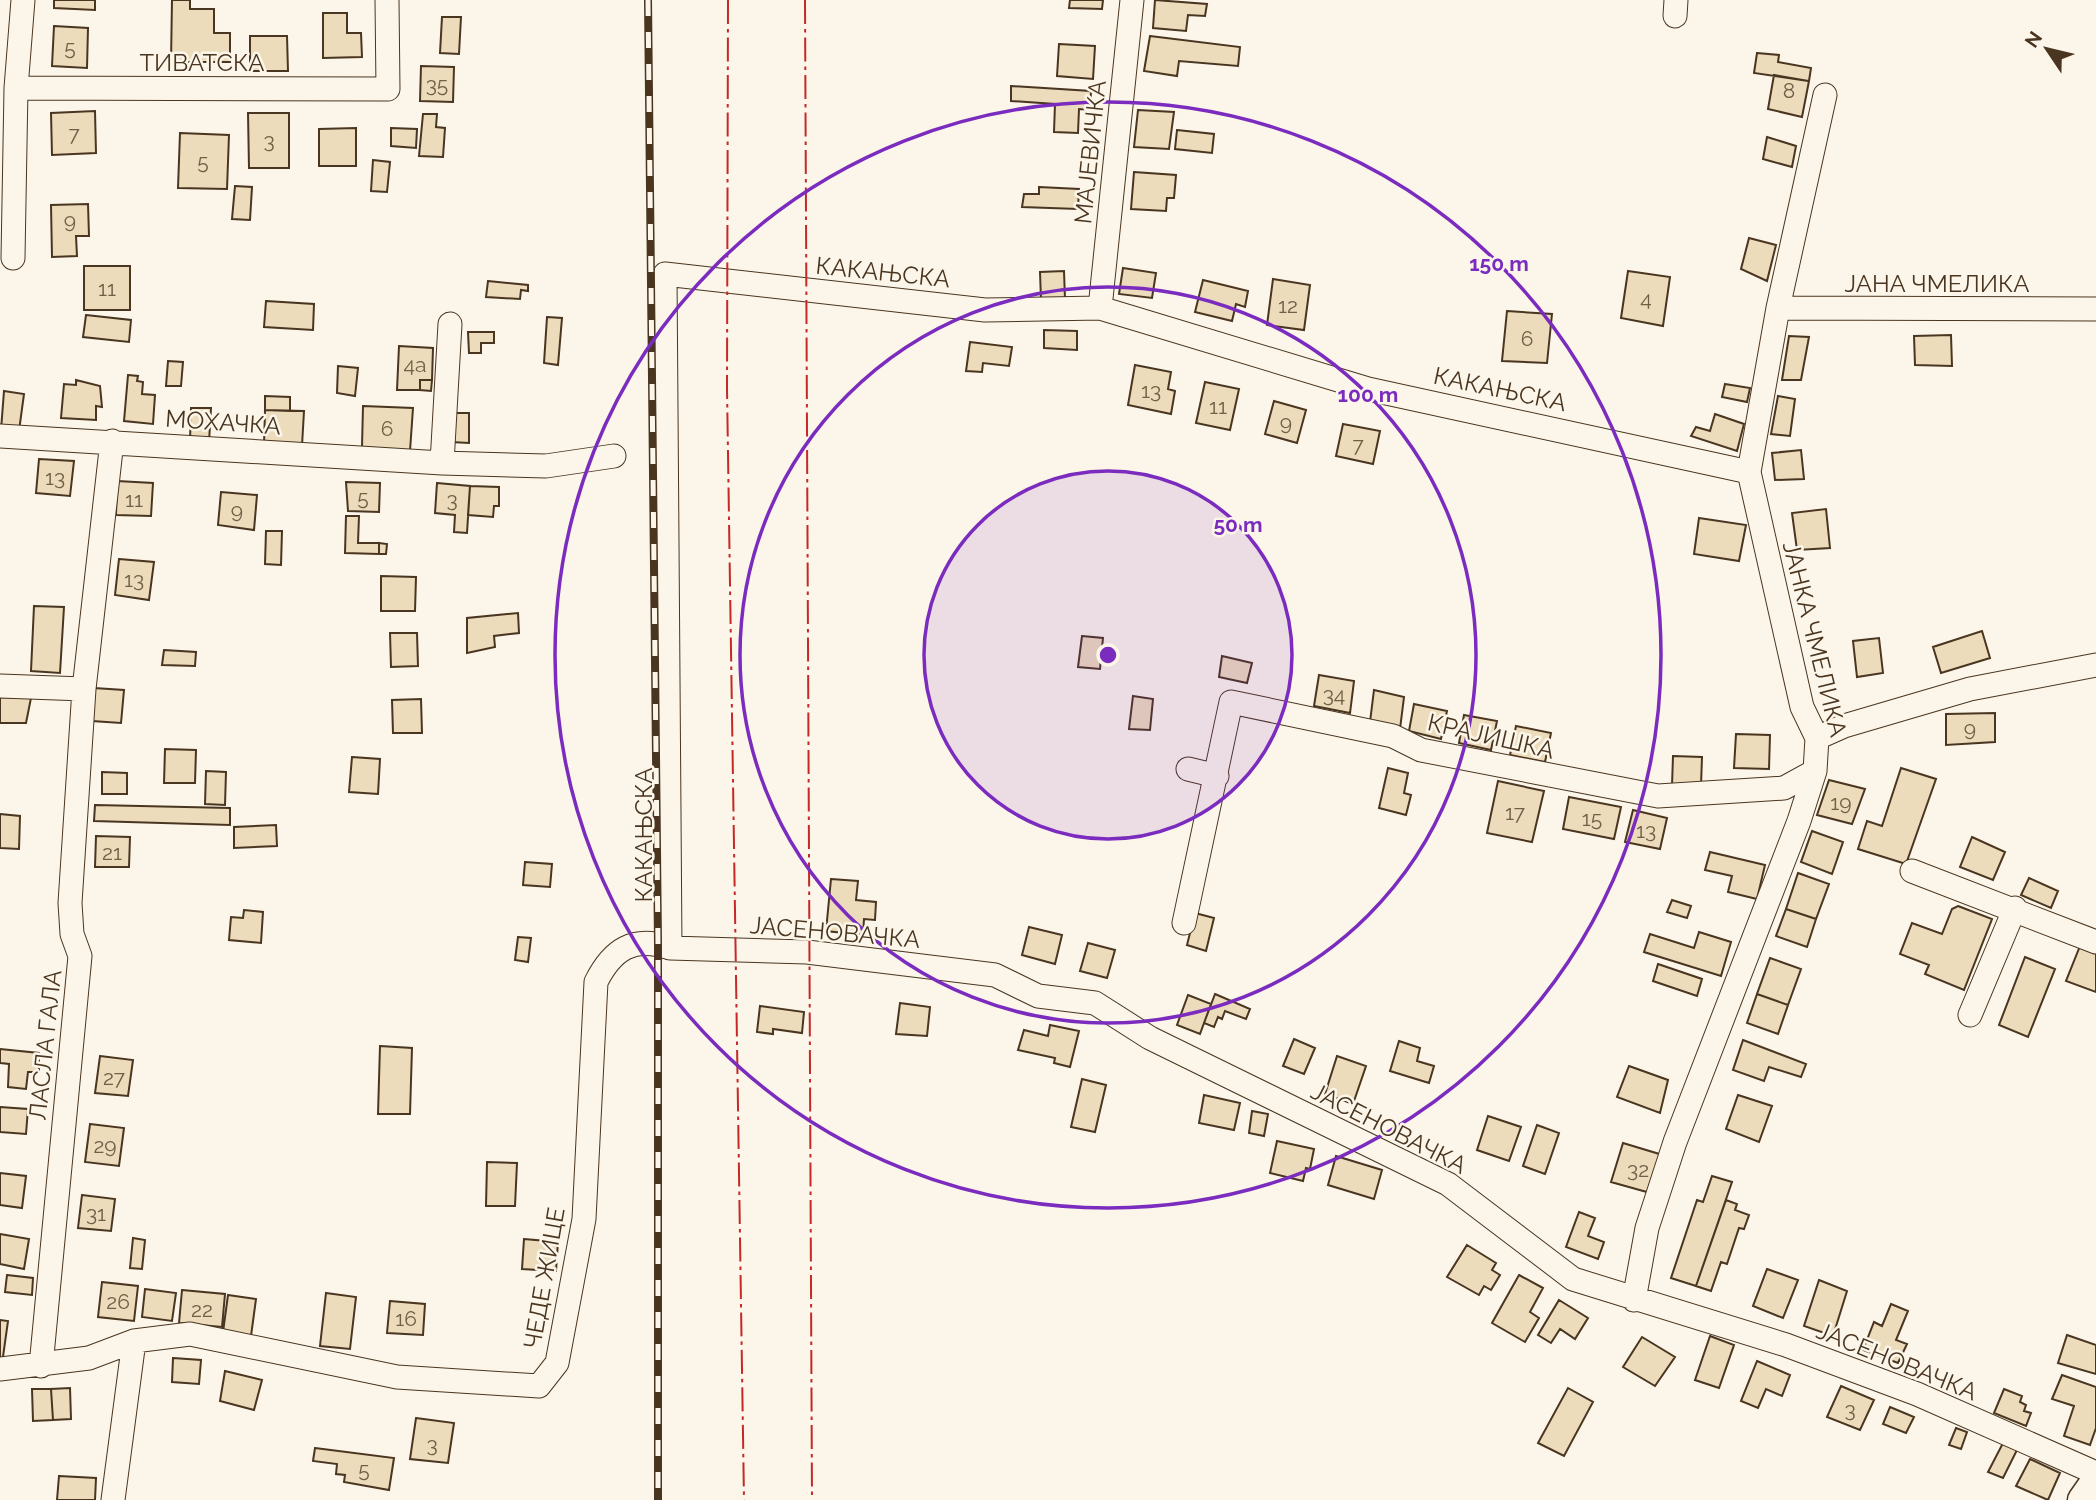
<svg xmlns="http://www.w3.org/2000/svg" width="2096" height="1500" font-family="Raleway,sans-serif">
<style>
.building{fill:#ecdcbc;stroke:#4a3520;stroke-width:2}
.lines{fill:none;stroke-linecap:round;stroke-linejoin:round}
.minor-casing{stroke:#4a3520;stroke-width:25}
.tertiary-casing{stroke:#4a3520;stroke-width:31}
.minor{stroke:#fbf6e9;stroke-width:23}
.tertiary{stroke:#fbf6e9;stroke-width:28}
.rail-casing{stroke:#4a3520;stroke-width:8}
.rail{stroke:#fbf6e9;stroke-width:5;stroke-dasharray:16;stroke-linecap:butt}
.power{stroke:#c62828;stroke-width:2;stroke-dasharray:24 5 3.5 5;stroke-linecap:butt}
.ring{fill:none;stroke:#7b2cbf;stroke-width:3.5}
.labels{text-anchor:middle;dominant-baseline:central;stroke-width:5;stroke-linejoin:round;paint-order:stroke}
.number-label{font-size:21px;fill:#725f47}
.street-label{font-size:24px;fill:#4a3520;stroke:#fbf6e9}
.centre{fill:#7b2cbf;stroke:#fbf6e9;stroke-width:3.5}
.ring-label{font-size:21px;text-anchor:middle;font-weight:bold;fill:#7b2cbf;stroke:#fbf6e9;stroke-width:5;stroke-linejoin:round;paint-order:stroke}
</style>
<rect width="100%" height="100%" fill="#fbf6e9"/>
<!-- building -->
<path class="building" d="M 54,0 L 95,0 L 95,10 L 54,8 Z
M 172,0 L 190,0 L 190,9 L 214,9 L 214,33 L 230,33 L 230,62 L 171,62 Z
M 1070,0 L 1103,0 L 1102,9 L 1069,8 Z
M 1155,0 L 1207,4 L 1205,16 L 1188,15 L 1186,31 L 1153,28 Z
M 323,13 L 347,13 L 347,33 L 361,33 L 362,57 L 323,58 Z
M 442,17 L 461,17 L 459,54 L 440,53 Z
M 54,26 L 88,28 L 87,68 L 52,66 Z
M 250,36 L 287,36 L 288,71 L 250,71 Z
M 1150,36 L 1240,47 L 1238,66 L 1179,61 L 1177,76 L 1144,71 Z
M 1059,44 L 1095,46 L 1093,79 L 1057,76 Z
M 1757,53 L 1779,55 L 1778,62 L 1811,68 L 1809,81 L 1754,73 Z
M 421,66 L 454,67 L 453,102 L 420,101 Z
M 1774,75 L 1809,81 L 1802,117 L 1768,109 Z
M 1011,86 L 1091,91 L 1090,110 L 1079,109 L 1078,133 L 1054,132 L 1055,104 L 1011,101 Z
M 1138,110 L 1174,112 L 1169,149 L 1134,147 Z
M 95,111 L 96,153 L 52,155 L 51,113 Z
M 248,113 L 289,113 L 289,168 L 249,168 Z
M 423,114 L 437,114 L 436,127 L 445,128 L 443,157 L 419,156 Z
M 356,128 L 356,166 L 319,166 L 319,129 Z
M 391,128 L 417,129 L 416,148 L 391,146 Z
M 1177,130 L 1214,134 L 1212,153 L 1175,149 Z
M 180,133 L 229,135 L 227,189 L 178,188 Z
M 1767,137 L 1796,146 L 1792,167 L 1763,159 Z
M 373,160 L 390,162 L 387,192 L 371,191 Z
M 1134,172 L 1176,175 L 1174,198 L 1167,198 L 1166,211 L 1131,209 Z
M 235,186 L 252,187 L 250,220 L 232,219 Z
M 1039,187 L 1079,189 L 1078,209 L 1022,207 L 1024,194 L 1039,194 Z
M 88,204 L 89,236 L 76,236 L 77,256 L 52,257 L 51,205 Z
M 1749,238 L 1776,245 L 1767,281 L 1741,269 Z
M 84,266 L 130,266 L 130,310 L 84,310 Z
M 1123,268 L 1156,273 L 1152,298 L 1119,294 Z
M 1064,271 L 1065,299 L 1041,300 L 1040,272 Z
M 1628,271 L 1670,277 L 1663,326 L 1621,318 Z
M 1273,279 L 1310,285 L 1304,330 L 1267,325 Z
M 1203,280 L 1248,291 L 1245,307 L 1236,304 L 1232,321 L 1195,312 Z
M 488,281 L 528,285 L 528,291 L 521,290 L 520,299 L 486,297 Z
M 266,301 L 314,304 L 313,330 L 264,327 Z
M 1507,311 L 1552,314 L 1547,363 L 1502,361 Z
M 86,315 L 131,320 L 129,342 L 83,337 Z
M 547,317 L 562,318 L 558,365 L 544,363 Z
M 1044,330 L 1077,331 L 1077,350 L 1044,348 Z
M 468,332 L 494,332 L 494,343 L 481,343 L 481,353 L 469,353 Z
M 1951,335 L 1952,366 L 1915,365 L 1914,336 Z
M 1789,336 L 1809,337 L 1801,380 L 1782,380 Z
M 970,342 L 1012,347 L 1009,366 L 983,363 L 982,372 L 966,371 Z
M 399,346 L 433,348 L 432,380 L 420,380 L 420,390 L 397,390 Z
M 168,361 L 183,362 L 181,386 L 166,386 Z
M 1135,365 L 1171,372 L 1168,389 L 1175,391 L 1171,414 L 1128,405 Z
M 338,366 L 358,368 L 355,396 L 337,393 Z
M 128,375 L 138,376 L 137,381 L 143,382 L 142,394 L 155,395 L 153,424 L 124,421 Z
M 76,380 L 100,386 L 102,407 L 96,406 L 96,420 L 61,418 L 64,384 L 76,385 Z
M 420,380 L 432,380 L 431,391 L 420,390 Z
M 1205,382 L 1239,389 L 1230,430 L 1196,423 Z
M 1725,384 L 1750,388 L 1747,402 L 1722,397 Z
M 4,391 L 24,394 L 19,431 L 1,430 Z
M 265,396 L 290,397 L 290,411 L 265,410 Z
M 1778,396 L 1795,399 L 1790,436 L 1771,434 Z
M 1274,401 L 1306,410 L 1297,443 L 1265,434 Z
M 363,406 L 413,408 L 410,451 L 362,447 Z
M 191,408 L 211,408 L 209,442 L 190,441 Z
M 265,410 L 304,411 L 302,446 L 264,445 Z
M 451,413 L 469,413 L 469,443 L 451,442 Z
M 1715,414 L 1744,424 L 1737,451 L 1691,436 L 1696,427 L 1710,431 Z
M 1343,424 L 1380,431 L 1373,464 L 1336,456 Z
M 1801,450 L 1804,479 L 1775,480 L 1772,453 Z
M 39,459 L 74,461 L 70,496 L 36,493 Z
M 117,481 L 153,483 L 151,516 L 116,515 Z
M 346,482 L 380,483 L 379,512 L 348,511 Z
M 437,483 L 470,486 L 467,533 L 454,532 L 455,515 L 435,513 Z
M 470,486 L 499,487 L 499,506 L 494,506 L 493,517 L 468,515 Z
M 221,492 L 257,495 L 254,530 L 218,525 Z
M 1826,509 L 1830,548 L 1797,550 L 1792,513 Z
M 346,516 L 359,516 L 358,543 L 379,543 L 379,554 L 345,553 Z
M 1699,518 L 1746,525 L 1739,561 L 1694,554 Z
M 266,531 L 282,531 L 281,565 L 265,564 Z
M 379,543 L 387,544 L 386,554 L 379,554 Z
M 119,559 L 154,562 L 149,600 L 115,595 Z
M 381,576 L 416,577 L 415,611 L 381,611 Z
M 34,606 L 64,607 L 60,673 L 31,671 Z
M 518,613 L 519,633 L 494,636 L 495,647 L 467,653 L 467,618 Z
M 1982,631 L 1990,658 L 1941,673 L 1933,647 Z
M 390,633 L 417,633 L 418,666 L 391,667 Z
M 1082,636 L 1103,638 L 1100,669 L 1078,667 Z
M 1879,638 L 1883,673 L 1857,677 L 1853,641 Z
M 164,650 L 196,652 L 195,666 L 162,665 Z
M 1222,656 L 1252,663 L 1247,683 L 1219,677 Z
M 1319,675 L 1354,681 L 1350,713 L 1314,706 Z
M 94,688 L 124,690 L 121,723 L 92,721 Z
M 1374,690 L 1404,697 L 1400,729 L 1370,722 Z
M 1133,696 L 1153,699 L 1150,730 L 1129,729 Z
M 0,697 L 31,698 L 26,723 L 0,723 Z
M 421,699 L 422,733 L 393,733 L 392,700 Z
M 1414,704 L 1447,711 L 1441,739 L 1409,731 Z
M 1995,713 L 1995,742 L 1946,745 L 1946,714 Z
M 1464,715 L 1497,721 L 1491,750 L 1459,743 Z
M 1516,726 L 1551,733 L 1545,762 L 1510,755 Z
M 1736,734 L 1770,735 L 1769,769 L 1734,768 Z
M 165,749 L 196,750 L 195,783 L 164,783 Z
M 1673,756 L 1702,757 L 1701,786 L 1672,786 Z
M 352,757 L 380,759 L 378,794 L 349,792 Z
M 1388,768 L 1408,773 L 1404,793 L 1411,795 L 1406,815 L 1379,808 Z
M 1901,768 L 1936,779 L 1906,864 L 1858,849 L 1867,821 L 1882,826 Z
M 206,771 L 226,772 L 225,805 L 205,804 Z
M 102,772 L 127,773 L 127,794 L 102,794 Z
M 1829,780 L 1865,789 L 1852,824 L 1817,815 Z
M 1498,781 L 1544,791 L 1532,842 L 1487,833 Z
M 1569,797 L 1621,807 L 1614,839 L 1563,829 Z
M 95,805 L 230,808 L 230,825 L 94,821 Z
M 1633,810 L 1667,818 L 1660,849 L 1625,842 Z
M 0,814 L 20,816 L 19,849 L 0,848 Z
M 276,825 L 277,846 L 234,848 L 234,827 Z
M 1812,831 L 1843,842 L 1832,874 L 1801,862 Z
M 96,836 L 130,837 L 129,867 L 95,867 Z
M 1972,837 L 2005,852 L 1993,880 L 1960,867 Z
M 1710,852 L 1765,865 L 1757,899 L 1728,892 L 1732,876 L 1705,870 Z
M 525,862 L 552,864 L 550,887 L 523,885 Z
M 1798,873 L 1829,884 L 1816,919 L 1786,909 Z
M 2029,878 L 2058,891 L 2051,908 L 2021,895 Z
M 831,879 L 858,881 L 856,900 L 876,902 L 875,920 L 864,919 L 863,935 L 826,931 Z
M 1672,900 L 1691,906 L 1687,918 L 1667,912 Z
M 1958,906 L 1992,919 L 1964,990 L 1925,974 L 1929,965 L 1900,954 L 1912,923 L 1942,934 L 1952,909 Z
M 1786,909 L 1816,919 L 1807,947 L 1776,936 Z
M 244,910 L 263,912 L 261,943 L 229,940 L 231,917 L 243,918 Z
M 1195,913 L 1214,918 L 1206,951 L 1187,945 Z
M 1029,927 L 1062,935 L 1055,964 L 1022,955 Z
M 1699,932 L 1731,942 L 1721,976 L 1644,952 L 1650,934 L 1694,948 Z
M 518,937 L 531,938 L 528,962 L 515,960 Z
M 2082,941 L 2096,947 L 2096,992 L 2066,981 Z
M 1088,943 L 1115,950 L 1107,978 L 1080,971 Z
M 2025,957 L 2055,969 L 2028,1037 L 1999,1025 Z
M 1770,958 L 1801,969 L 1788,1005 L 1757,994 Z
M 1658,964 L 1702,979 L 1697,996 L 1653,981 Z
M 1215,994 L 1250,1009 L 1246,1019 L 1225,1011 L 1222,1019 L 1218,1017 L 1214,1027 L 1204,1023 Z
M 1757,994 L 1788,1005 L 1778,1034 L 1747,1023 Z
M 1188,995 L 1211,1004 L 1200,1034 L 1177,1025 Z
M 900,1003 L 930,1007 L 927,1036 L 896,1034 Z
M 760,1006 L 804,1012 L 802,1033 L 773,1029 L 773,1034 L 757,1032 Z
M 1050,1025 L 1079,1031 L 1070,1067 L 1054,1063 L 1055,1058 L 1018,1050 L 1024,1030 L 1048,1036 Z
M 1294,1039 L 1315,1048 L 1304,1074 L 1283,1066 Z
M 1743,1040 L 1806,1064 L 1801,1077 L 1769,1067 L 1764,1081 L 1733,1070 Z
M 1399,1041 L 1420,1048 L 1417,1061 L 1434,1066 L 1429,1083 L 1390,1071 Z
M 380,1046 L 412,1048 L 410,1114 L 378,1114 Z
M 0,1049 L 39,1053 L 39,1072 L 28,1072 L 26,1089 L 8,1087 L 9,1064 L 0,1063 Z
M 100,1056 L 133,1060 L 128,1096 L 95,1093 Z
M 1337,1056 L 1366,1066 L 1353,1104 L 1325,1094 Z
M 1629,1066 L 1668,1080 L 1660,1113 L 1617,1097 Z
M 1082,1079 L 1106,1085 L 1095,1132 L 1071,1127 Z
M 1204,1095 L 1240,1103 L 1234,1130 L 1199,1123 Z
M 1738,1095 L 1772,1106 L 1759,1142 L 1726,1129 Z
M 0,1107 L 28,1109 L 26,1134 L 0,1132 Z
M 1252,1111 L 1268,1114 L 1264,1136 L 1249,1133 Z
M 1488,1116 L 1521,1127 L 1509,1161 L 1477,1150 Z
M 90,1124 L 124,1128 L 119,1166 L 85,1162 Z
M 1537,1125 L 1559,1133 L 1545,1174 L 1523,1166 Z
M 1277,1141 L 1314,1149 L 1310,1169 L 1306,1168 L 1303,1181 L 1270,1173 Z
M 1623,1143 L 1666,1156 L 1654,1194 L 1611,1182 Z
M 1336,1156 L 1382,1170 L 1374,1199 L 1328,1185 Z
M 487,1162 L 517,1163 L 515,1206 L 486,1206 Z
M 0,1173 L 26,1176 L 22,1208 L 0,1205 Z
M 1712,1176 L 1732,1182 L 1696,1286 L 1671,1278 L 1697,1200 L 1703,1202 Z
M 82,1195 L 115,1199 L 111,1231 L 78,1228 Z
M 1726,1200 L 1737,1204 L 1735,1210 L 1749,1215 L 1744,1229 L 1739,1228 L 1727,1264 L 1721,1262 L 1711,1291 L 1696,1286 Z
M 1579,1212 L 1595,1218 L 1588,1236 L 1604,1242 L 1598,1259 L 1566,1247 Z
M 0,1234 L 29,1239 L 24,1269 L 0,1264 Z
M 133,1238 L 145,1240 L 142,1269 L 130,1268 Z
M 524,1239 L 558,1242 L 556,1271 L 522,1269 Z
M 1467,1245 L 1496,1263 L 1492,1270 L 1500,1275 L 1491,1290 L 1484,1286 L 1479,1295 L 1447,1277 Z
M 1767,1269 L 1798,1280 L 1783,1318 L 1753,1306 Z
M 7,1275 L 33,1278 L 32,1295 L 5,1292 Z
M 1519,1275 L 1543,1288 L 1530,1312 L 1539,1318 L 1525,1342 L 1492,1323 Z
M 1819,1280 L 1847,1291 L 1833,1336 L 1804,1326 Z
M 102,1282 L 138,1286 L 134,1321 L 98,1317 Z
M 145,1289 L 176,1293 L 172,1321 L 142,1317 Z
M 182,1290 L 225,1294 L 222,1327 L 179,1323 Z
M 326,1293 L 356,1297 L 350,1349 L 320,1346 Z
M 228,1295 L 256,1299 L 251,1336 L 223,1332 Z
M 1559,1300 L 1588,1318 L 1575,1339 L 1560,1329 L 1551,1343 L 1538,1335 Z
M 390,1301 L 425,1304 L 423,1335 L 387,1333 Z
M 1891,1304 L 1908,1311 L 1896,1340 L 1907,1344 L 1898,1363 L 1863,1350 L 1874,1322 L 1882,1326 Z
M 0,1320 L 8,1321 L 2,1364 L 0,1363 Z
M 2067,1335 L 2096,1345 L 2096,1374 L 2058,1363 Z
M 1710,1336 L 1734,1345 L 1719,1388 L 1695,1380 Z
M 1642,1337 L 1675,1357 L 1655,1386 L 1623,1367 Z
M 173,1358 L 201,1360 L 199,1384 L 172,1382 Z
M 1757,1361 L 1790,1375 L 1782,1396 L 1766,1389 L 1758,1408 L 1741,1401 Z
M 225,1371 L 262,1380 L 254,1410 L 220,1401 Z
M 2062,1375 L 2096,1387 L 2096,1428 L 2090,1445 L 2064,1436 L 2074,1406 L 2052,1399 Z
M 1841,1386 L 1874,1400 L 1860,1430 L 1827,1417 Z
M 70,1388 L 71,1419 L 53,1420 L 51,1389 Z
M 1568,1388 L 1593,1402 L 1564,1456 L 1538,1443 Z
M 32,1389 L 51,1389 L 53,1420 L 33,1421 Z
M 2004,1389 L 2022,1396 L 2020,1402 L 2026,1405 L 2024,1411 L 2031,1413 L 2026,1426 L 1994,1413 Z
M 1890,1407 L 1914,1417 L 1906,1433 L 1883,1424 Z
M 416,1418 L 454,1423 L 448,1463 L 410,1459 Z
M 1956,1428 L 1967,1432 L 1961,1449 L 1949,1445 Z
M 2003,1443 L 2017,1450 L 2003,1478 L 1988,1472 Z
M 315,1448 L 394,1458 L 389,1490 L 344,1482 L 345,1475 L 336,1474 L 337,1464 L 313,1461 Z
M 2030,1459 L 2060,1473 L 2048,1500 L 2016,1486 Z
M 59,1476 L 96,1478 L 95,1500 L 57,1500 Z"/>
<g class="lines">
<!-- minor casing -->
<g class="minor-casing">
<path id="minor" d="M 1675,16 L 1676,0
M 16,88 L 388,89 L 387,0
M 13,258 L 16,88 L 23,0
M 1100,308 L 1132,0
M 1778,308 L 2096,309
M 0,436 L 442,463 L 546,466 L 614,456
M 442,463 L 450,324
M 0,686 L 84,689
M 1817,738 L 1844,726 L 1970,689 L 2096,665
M 1188,769 L 1217,776
M 1912,871 L 2096,942
M 1184,923 L 1231,702 L 1393,736 L 1421,750 L 1658,796 L 1784,788 L 1815,771
M 670,948 L 665,274 L 985,310 L 1100,308 L 1368,389 L 1749,472
M 1970,1015 L 2015,908
M 1634,1300 L 1647,1228 L 1675,1142 L 1799,821 L 1815,771 L 1817,738 L 1802,707 L 1749,472 L 1778,308 L 1825,95
M 41,1366 L 80,956 L 72,934 L 70,903 L 84,689 L 112,441
M 0,1369 L 89,1358 L 134,1341 L 190,1334 L 397,1377 L 539,1386 L 557,1363 L 584,1219 L 596,982 C 612,950 633,935 670,948 L 807,952 L 995,975 L 1038,996 L 1095,1003 L 1150,1038 L 1448,1184 L 1573,1279 L 1786,1345 L 1917,1394 L 2096,1473
M 113,1500 L 134,1341"/>
</g>
<!-- tertiary casing -->
<g class="tertiary-casing">
<path id="tertiary" d="M 2082,1500 L 2096,1480"/>
</g>
<!-- minor -->
<use href="#minor" class="minor"/>
<!-- tertiary -->
<use href="#tertiary" class="tertiary"/>
<!-- rail casing -->
<g class="rail-casing">
<path id="rail" d="M 648,0 L 658,944 L 658,1500"/>
</g>
<!-- rail -->
<use href="#rail" class="rail"/>
<!-- power -->
<path class="power" d="M 728,0 L 727,388 L 744,1500
M 805,0 L 812,1500"/>
</g>
<!-- distance rings -->
<circle cx="1108" cy="655" r="184" fill="#7b2cbf" fill-opacity=".12"/>
<g class="ring">
<circle cx="1108" cy="655" r="184"/>
<circle cx="1108" cy="655" r="368"/>
<circle cx="1108" cy="655" r="553"/>
</g>
<g class="labels">
<!-- number labels -->
<g class="number-label">
<text x="70" y="47">5</text>
<text x="437" y="84">35</text>
<text x="1789" y="90">8</text>
<text x="74" y="133">7</text>
<text x="269" y="140">3</text>
<text x="203" y="161">5</text>
<text x="70" y="220">9</text>
<text x="107" y="288">11</text>
<text x="1646" y="298">4</text>
<text x="1288" y="305">12</text>
<text x="1527" y="338">6</text>
<text x="415" y="364">4a</text>
<text x="1151" y="390">13</text>
<text x="1218" y="406">11</text>
<text x="1286" y="422">9</text>
<text x="387" y="428">6</text>
<text x="1358" y="444">7</text>
<text x="55" y="477">13</text>
<text x="363" y="497">5</text>
<text x="134" y="499">11</text>
<text x="452" y="499">3</text>
<text x="237" y="510">9</text>
<text x="134" y="579">13</text>
<text x="1334" y="694">34</text>
<text x="1970" y="728">9</text>
<text x="1841" y="802">19</text>
<text x="1515" y="812">17</text>
<text x="1592" y="818">15</text>
<text x="1646" y="830">13</text>
<text x="112" y="852">21</text>
<text x="114" y="1077">27</text>
<text x="105" y="1145">29</text>
<text x="1638" y="1169">32</text>
<text x="96" y="1213">31</text>
<text x="118" y="1301">26</text>
<text x="202" y="1309">22</text>
<text x="406" y="1318">16</text>
<text x="1850" y="1409">3</text>
<text x="432" y="1444">3</text>
<text x="364" y="1469">5</text>
</g>
<!-- street labels -->
<g class="street-label">
<text x="202" y="62">ТИВАТСКА</text>
<text transform="translate(1090 152) rotate(-84)">МАЈЕВИЧКА</text>
<text transform="translate(883 272) rotate(6)">КАКАЊСКА</text>
<text x="1937" y="283">ЈАНА ЧМЕЛИКА</text>
<text transform="translate(1500 389) rotate(12)">КАКАЊСКА</text>
<text transform="translate(223 422) rotate(4)">МОХАЧКА</text>
<text transform="translate(1815 639) rotate(76)">ЈАНКА ЧМЕЛИКА</text>
<text transform="translate(1491 736) rotate(13)">КРАЈИШКА</text>
<text transform="translate(643 835) rotate(-90)">КАКАЊСКА</text>
<text transform="translate(835 932) rotate(5)">ЈАСЕНОВАЧКА</text>
<text transform="translate(45 1045) rotate(-84)">ЛАСЛА ГАЛА</text>
<text transform="translate(1389 1128) rotate(27)">ЈАСЕНОВАЧКА</text>
<text transform="translate(544 1278) rotate(-80)">ЧЕДЕ ЖИЦЕ</text>
<text transform="translate(1897 1361) rotate(22)">ЈАСЕНОВАЧКА</text>
</g>
</g>
<circle cx="1108" cy="655" r="10" class="centre"/>
<g class="ring-label">
<text x="1499" y="271">150 m</text>
<text x="1368" y="402">100 m</text>
<text x="1238" y="532">50 m</text>
</g>
<!-- north arrow -->
<g transform="translate(2047 49) rotate(305)" stroke="#fbf6e9" stroke-width="5" paint-order="stroke">
<path d="M0-5L12 26L0 18L-12 26Z" fill="#4a3520"/>
<text y="-10" font-size="19" font-weight="bold" text-anchor="middle" fill="#4a3520">N</text>
</g>
</svg>
